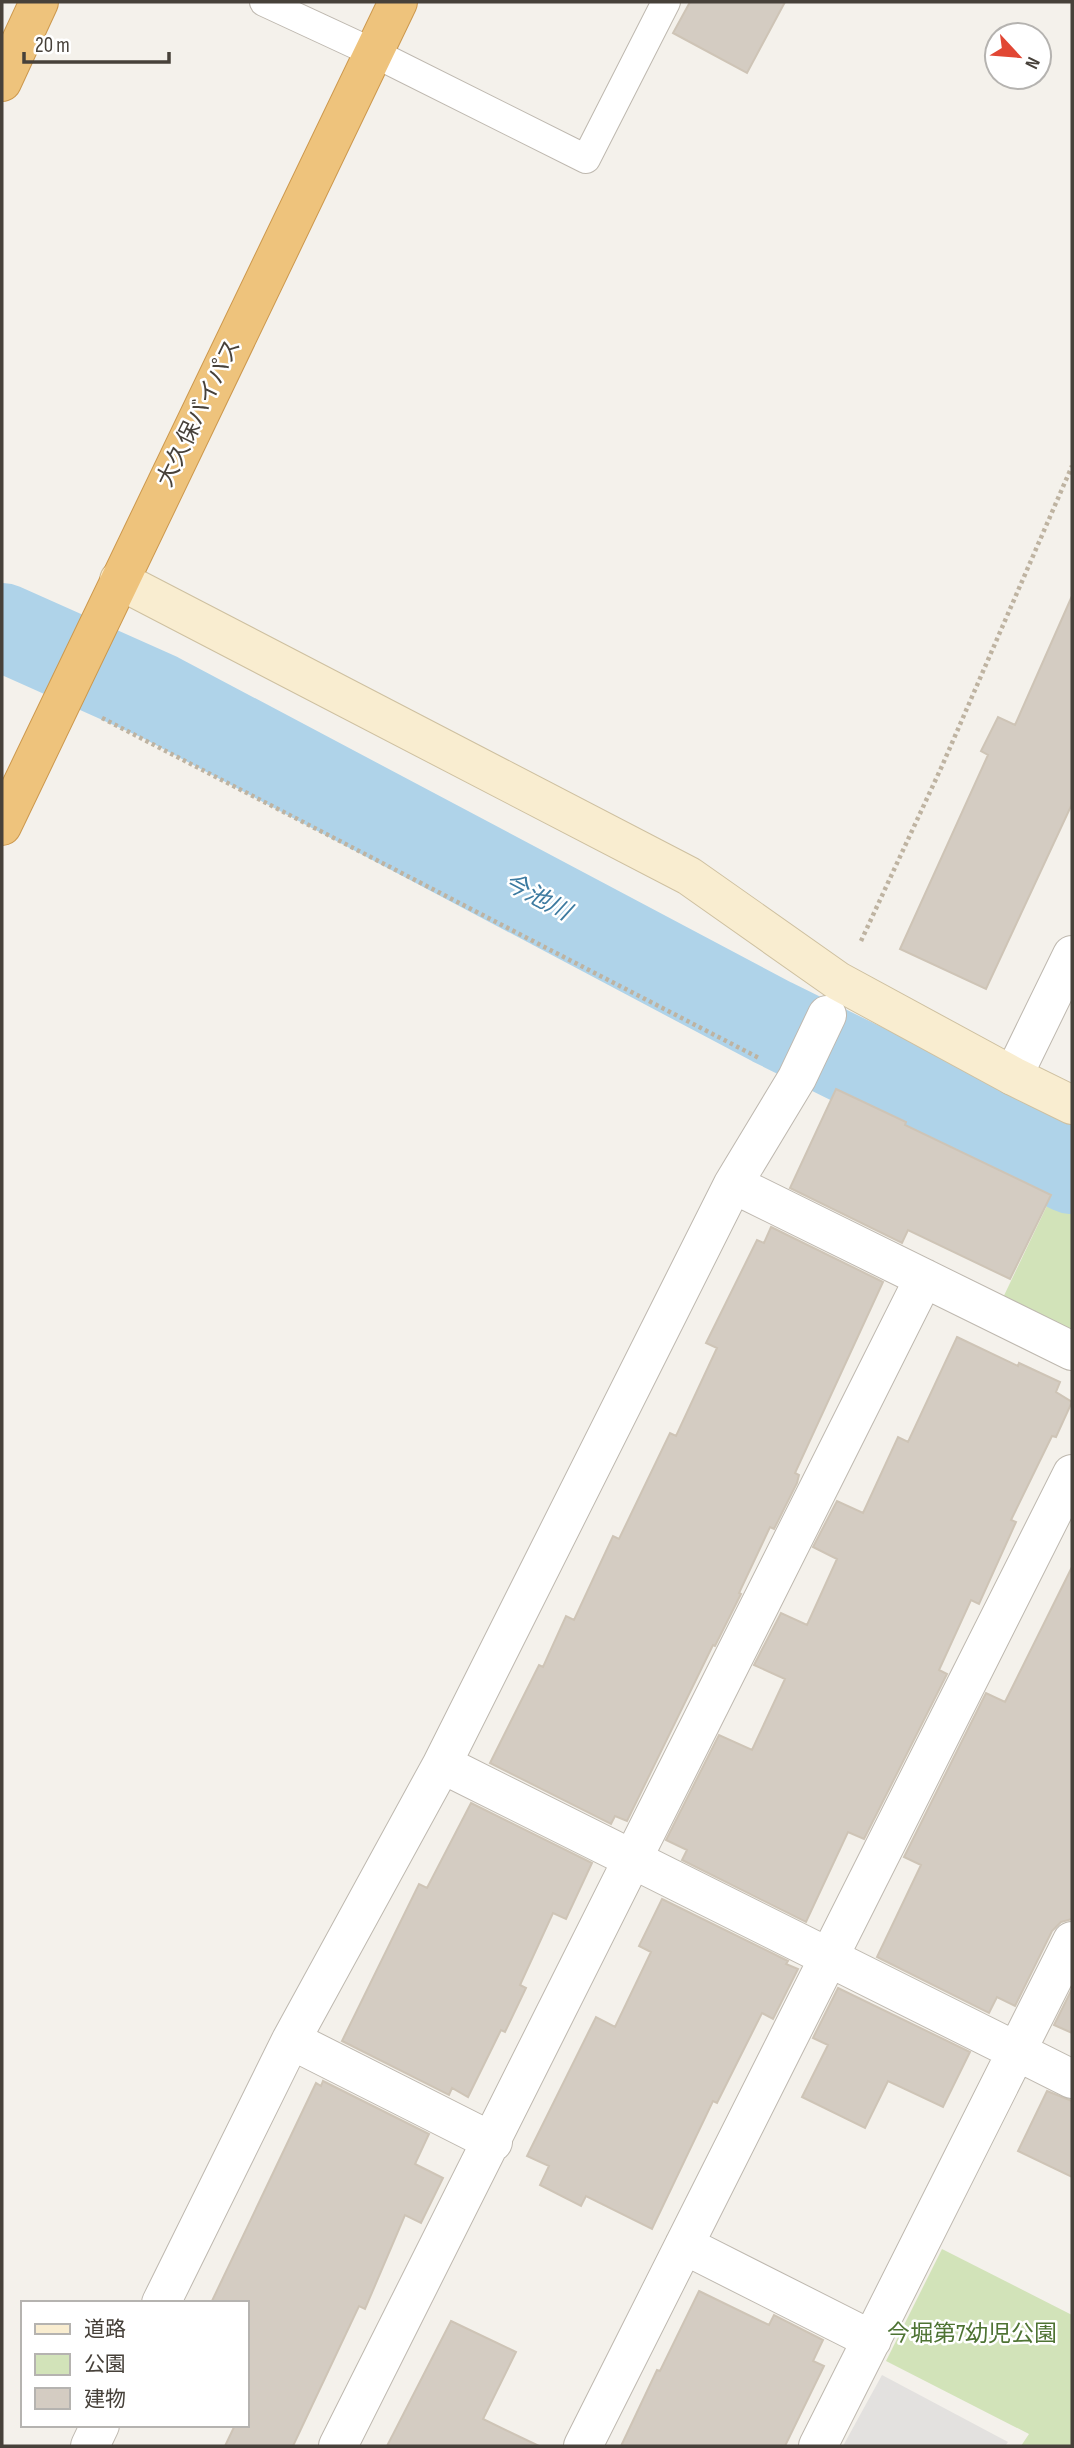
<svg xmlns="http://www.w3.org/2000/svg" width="1074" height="2448" font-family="'Sofia Sans Condensed','Noto Sans JP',sans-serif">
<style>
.green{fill:#d2e3b9}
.parking{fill:#e3e1df}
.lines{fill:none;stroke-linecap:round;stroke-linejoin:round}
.river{stroke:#afd3e9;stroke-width:88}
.building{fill:#d4ccc2;stroke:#cec4b6;stroke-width:2}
.lane-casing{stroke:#beb8af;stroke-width:30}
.street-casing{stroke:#beb8af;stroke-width:40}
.secondary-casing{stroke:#cec0a0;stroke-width:40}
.highway-casing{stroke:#cc984d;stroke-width:40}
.path{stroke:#beb3a1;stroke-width:4.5;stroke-dasharray:3.5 3.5;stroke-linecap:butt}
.lane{stroke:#fff;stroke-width:28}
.street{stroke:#fff;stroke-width:38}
.secondary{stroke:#f9edd0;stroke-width:38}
.highway{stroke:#eec37c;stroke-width:38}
.labels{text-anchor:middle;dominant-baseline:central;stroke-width:5;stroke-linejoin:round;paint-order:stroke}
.street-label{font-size:23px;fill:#47413a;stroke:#fff}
.park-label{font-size:23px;fill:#4e7333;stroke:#fff}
.water-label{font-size:24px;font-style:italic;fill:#3c7aa0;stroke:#fff}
</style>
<rect width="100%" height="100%" fill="#f4f1eb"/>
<!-- green -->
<path class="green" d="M 1054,1191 L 1072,1200 L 1072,1343 L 999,1306 Z
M 942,2249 L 1072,2315 L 1072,2446 L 1021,2446 L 1029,2434 L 886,2361 Z"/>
<!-- parking -->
<path class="parking" d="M 882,2375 L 1008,2442 L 1005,2446 L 843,2446 Z"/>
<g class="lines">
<!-- river -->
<path class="river" d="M 2,627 L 159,697 L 772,1022 L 1072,1170"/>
</g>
<!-- building -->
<path class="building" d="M 690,2 L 785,2 L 747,73 L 673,33 Z
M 1072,596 L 1072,804 L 986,989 L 900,949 L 988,755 L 981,751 L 998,717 L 1015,725 Z
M 836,1089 L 906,1122 L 905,1125 L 1051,1195 L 1010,1279 L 908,1230 L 902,1243 L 790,1188 Z
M 771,1227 L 883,1282 L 795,1473 L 799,1475 L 797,1483 L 774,1529 L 770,1527 L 739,1593 L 741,1594 L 715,1646 L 713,1645 L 627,1821 L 615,1816 L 611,1824 L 490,1763 L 539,1665 L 543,1667 L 566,1616 L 574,1620 L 613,1536 L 619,1539 L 670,1433 L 676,1436 L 717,1348 L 706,1343 L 757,1240 L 764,1243 Z
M 957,1337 L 1018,1366 L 1019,1363 L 1060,1382 L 1056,1392 L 1072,1402 L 1056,1437 L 1052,1436 L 1011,1520 L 1016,1522 L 979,1604 L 971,1600 L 939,1670 L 947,1674 L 864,1839 L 848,1832 L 806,1922 L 682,1860 L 687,1850 L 666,1840 L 719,1735 L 752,1750 L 785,1679 L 754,1665 L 781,1613 L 807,1625 L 837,1559 L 813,1547 L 837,1501 L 863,1513 L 898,1437 L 908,1442 Z
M 1072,1567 L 1072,1919 L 1061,1922 L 1052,1931 L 1015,2006 L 997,1997 L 989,2013 L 877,1957 L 921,1865 L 904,1857 L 986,1693 L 1005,1702 Z
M 471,1803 L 592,1863 L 566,1919 L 553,1913 L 520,1985 L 526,1988 L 505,2032 L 501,2030 L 468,2097 L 452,2088 L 449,2095 L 342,2041 L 419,1884 L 427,1888 Z
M 662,1899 L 788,1961 L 786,1964 L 798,1969 L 773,2019 L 762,2013 L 717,2103 L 713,2101 L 652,2229 L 586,2196 L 581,2206 L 540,2185 L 549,2166 L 527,2156 L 596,2017 L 615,2027 L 651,1952 L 639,1946 Z
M 838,1988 L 970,2052 L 943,2107 L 888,2081 L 865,2128 L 802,2097 L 828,2045 L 813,2038 Z
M 1072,1989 L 1072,2033 L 1054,2025 Z
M 323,2081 L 429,2134 L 415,2164 L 443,2178 L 421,2223 L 405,2215 L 365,2309 L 359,2306 L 293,2446 L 225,2446 L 235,2425 L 247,2425 L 247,2303 L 211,2303 L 316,2083 L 321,2086 Z
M 1047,2091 L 1072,2101 L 1072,2177 L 1018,2151 Z
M 699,2291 L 769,2325 L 774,2315 L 823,2340 L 813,2361 L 824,2366 L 785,2446 L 621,2446 L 657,2370 L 660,2371 Z
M 451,2321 L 516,2352 L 483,2419 L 539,2446 L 387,2446 Z"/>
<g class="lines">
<!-- lane casing -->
<g class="lane-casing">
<path id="lane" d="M 264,2 L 374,53 L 586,159 L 666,2"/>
</g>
<!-- street casing -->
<g class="street-casing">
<path id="street" d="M 1013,1076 L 1072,955
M 733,1184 L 1072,1351
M 442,1764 L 1072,2079
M 291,2040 L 493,2142
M 684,2245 L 872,2340
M 161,2303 L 291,2040 L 442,1764 L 733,1184 L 797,1078 L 827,1015
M 90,2446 L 100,2425
M 338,2446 L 924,1278
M 583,2446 L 1072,1474
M 818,2446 L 1072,1941"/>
</g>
<!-- secondary casing -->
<g class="secondary-casing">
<path id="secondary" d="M 119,580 L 689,876 L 838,981 L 1013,1076 L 1072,1105"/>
</g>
<!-- highway casing -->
<g class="highway-casing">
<path id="highway" d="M 2,82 L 39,2
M 2,826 L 398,2"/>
</g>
<!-- path -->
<path class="path" d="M 102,718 L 759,1058
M 861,941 L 942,766 L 1072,466"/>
<!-- lane -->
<use href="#lane" class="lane"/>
<!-- street -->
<use href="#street" class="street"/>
<!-- secondary -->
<use href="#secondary" class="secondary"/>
<!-- highway -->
<use href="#highway" class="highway"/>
</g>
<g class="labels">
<!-- street labels -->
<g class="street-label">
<text transform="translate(199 413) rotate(-64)">大久保バイパス</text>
</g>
<!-- park labels -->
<g class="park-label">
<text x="972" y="2334">今堀第7幼児公園</text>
</g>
<!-- water labels -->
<g class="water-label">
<text transform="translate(537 897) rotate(28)">今池川</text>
</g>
</g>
<!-- border -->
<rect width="1074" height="2448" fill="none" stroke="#47413a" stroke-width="7"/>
<!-- legend -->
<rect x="21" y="2301" width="228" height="126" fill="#ffffff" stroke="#b5b3b0" stroke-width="2"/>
<rect x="35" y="2324" width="35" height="10" fill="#f9edd0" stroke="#b5b3b0" stroke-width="2"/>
<text x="84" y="2336" font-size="21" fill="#47413a">道路</text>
<rect x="35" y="2354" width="35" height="21" fill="#d2e3b9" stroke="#b5b3b0" stroke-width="2"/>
<text x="84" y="2371" font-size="21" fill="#47413a">公園</text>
<rect x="35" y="2388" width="35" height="21" fill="#d4ccc2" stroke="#b5b3b0" stroke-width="2"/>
<text x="84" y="2406" font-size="21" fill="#47413a">建物</text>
<!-- north arrow -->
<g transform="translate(1018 56) rotate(116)"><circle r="33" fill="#ffffff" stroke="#b5b3b0" stroke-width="2"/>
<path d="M0-5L12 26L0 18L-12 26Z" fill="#e14734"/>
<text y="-10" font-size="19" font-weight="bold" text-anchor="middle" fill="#47413a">N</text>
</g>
<!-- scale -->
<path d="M24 52v10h145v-10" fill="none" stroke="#47413a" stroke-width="3.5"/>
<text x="35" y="52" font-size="21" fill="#47413a" stroke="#ffffff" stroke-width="5" paint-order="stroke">20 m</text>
</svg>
